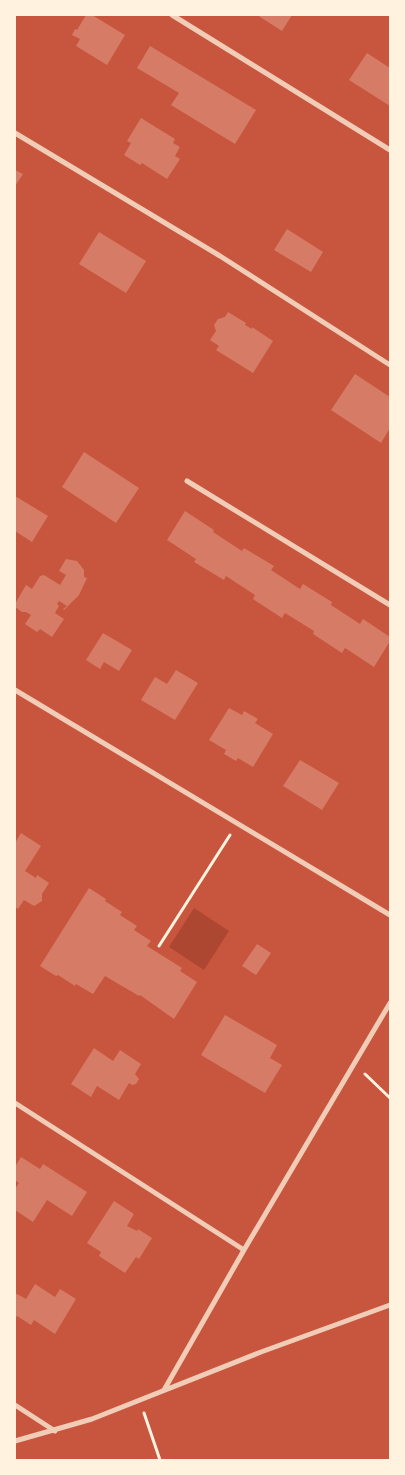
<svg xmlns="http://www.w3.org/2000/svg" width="405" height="1475" font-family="Manrope,sans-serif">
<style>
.green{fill:#ae4732}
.building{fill:#d67c66}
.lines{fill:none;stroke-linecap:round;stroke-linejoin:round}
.path{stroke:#fff3e0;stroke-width:3}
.minor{stroke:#f1ccb7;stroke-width:5}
</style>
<rect width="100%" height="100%" fill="#c8553d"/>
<!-- green -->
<path class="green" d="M 194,908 L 229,931 L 204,970 L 169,947 Z"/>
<!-- building -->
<path class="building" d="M 86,15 L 92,15 L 125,35 L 107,65 L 76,46 L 80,39 L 72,35 L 75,29 L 77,30 Z
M 257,15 L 292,15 L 282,31 Z
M 150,46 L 256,110 L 235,144 L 171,105 L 179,93 L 137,68 Z
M 367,53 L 390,68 L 390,106 L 349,80 Z
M 141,118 L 175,139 L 173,143 L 180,147 L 175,156 L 180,159 L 167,179 L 142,163 L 140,165 L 124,155 L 131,143 L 127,141 Z
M 15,170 L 23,174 L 15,186 Z
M 287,229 L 323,252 L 311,272 L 274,250 Z
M 99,232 L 146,261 L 126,293 L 79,264 Z
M 228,312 L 246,323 L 245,325 L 252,329 L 252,327 L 273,341 L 253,373 L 216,350 L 219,346 L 210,340 L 216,331 L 214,325 L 218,319 L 225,317 Z
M 355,374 L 390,397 L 390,428 L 381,443 L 331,410 Z
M 84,452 L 139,488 L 116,523 L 62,487 Z
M 15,496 L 48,516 L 32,542 L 15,531 Z
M 185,511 L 214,530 L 213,532 L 242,551 L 244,548 L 274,566 L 271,570 L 300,589 L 303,584 L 332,602 L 331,605 L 360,624 L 363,619 L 390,637 L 390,641 L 374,667 L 345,648 L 342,653 L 313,634 L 314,631 L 285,613 L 282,618 L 253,599 L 255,595 L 226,576 L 224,580 L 194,562 L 196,559 L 167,540 Z
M 66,559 L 77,561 L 84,570 L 84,577 L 87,578 L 79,595 L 64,610 L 63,609 L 67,606 L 59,601 L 57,604 L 59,606 L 55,613 L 64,619 L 52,637 L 40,629 L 37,632 L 25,624 L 31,615 L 26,612 L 22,612 L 15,607 L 15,604 L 26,585 L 32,589 L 40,576 L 44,575 L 60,585 L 66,575 L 59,571 Z
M 103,633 L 132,650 L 119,671 L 104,662 L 100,669 L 86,660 Z
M 176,670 L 198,683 L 175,720 L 141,700 L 155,677 L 167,684 Z
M 229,708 L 242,715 L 244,711 L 258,719 L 255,723 L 273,734 L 253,767 L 238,758 L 236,761 L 224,754 L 226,750 L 209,740 Z
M 300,760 L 339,783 L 322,810 L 283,786 Z
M 21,833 L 41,846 L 25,871 L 36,878 L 37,875 L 49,883 L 42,894 L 42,901 L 34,906 L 24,900 L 18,909 L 15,907 L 15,843 Z
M 89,888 L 106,899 L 105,901 L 122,912 L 120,915 L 137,926 L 134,930 L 151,941 L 147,946 L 182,968 L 180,971 L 197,982 L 174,1019 L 140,995 L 139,996 L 105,976 L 93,994 L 76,984 L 75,986 L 58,975 L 56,976 L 40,966 Z
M 257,944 L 271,953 L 256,975 L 242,966 Z
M 225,1015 L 277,1045 L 270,1058 L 282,1065 L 265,1093 L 201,1055 Z
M 94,1048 L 113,1061 L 120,1050 L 141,1064 L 135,1074 L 139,1079 L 136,1084 L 132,1085 L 129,1083 L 119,1100 L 97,1086 L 91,1097 L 71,1084 Z
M 21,1157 L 40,1169 L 43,1164 L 87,1192 L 72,1216 L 47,1200 L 33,1222 L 15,1210 L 15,1189 L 19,1183 L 15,1180 L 15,1167 Z
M 114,1201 L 134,1214 L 127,1226 L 137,1231 L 138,1229 L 152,1238 L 139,1259 L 136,1257 L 125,1273 L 99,1256 L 101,1252 L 87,1243 Z
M 35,1284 L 55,1297 L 60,1289 L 76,1299 L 55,1334 L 34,1320 L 31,1325 L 17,1316 L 15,1318 L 15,1293 L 26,1299 Z"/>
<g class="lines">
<!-- path -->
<path class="path" d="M 159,946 L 230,835
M 365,1074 L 390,1098
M 144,1413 L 160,1460"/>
<!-- minor -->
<path class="minor" d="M 172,15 L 390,150
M 15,133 L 220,256 L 390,365
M 187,481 L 390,605
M 15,690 L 390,915
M 15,1103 L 244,1250
M 164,1390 L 244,1250 L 390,1003
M 15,1405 L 55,1431
M 15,1441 L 92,1419 L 261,1352 L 390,1305"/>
</g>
<!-- border -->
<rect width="405" height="1475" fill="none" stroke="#fff3e0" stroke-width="32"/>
</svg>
